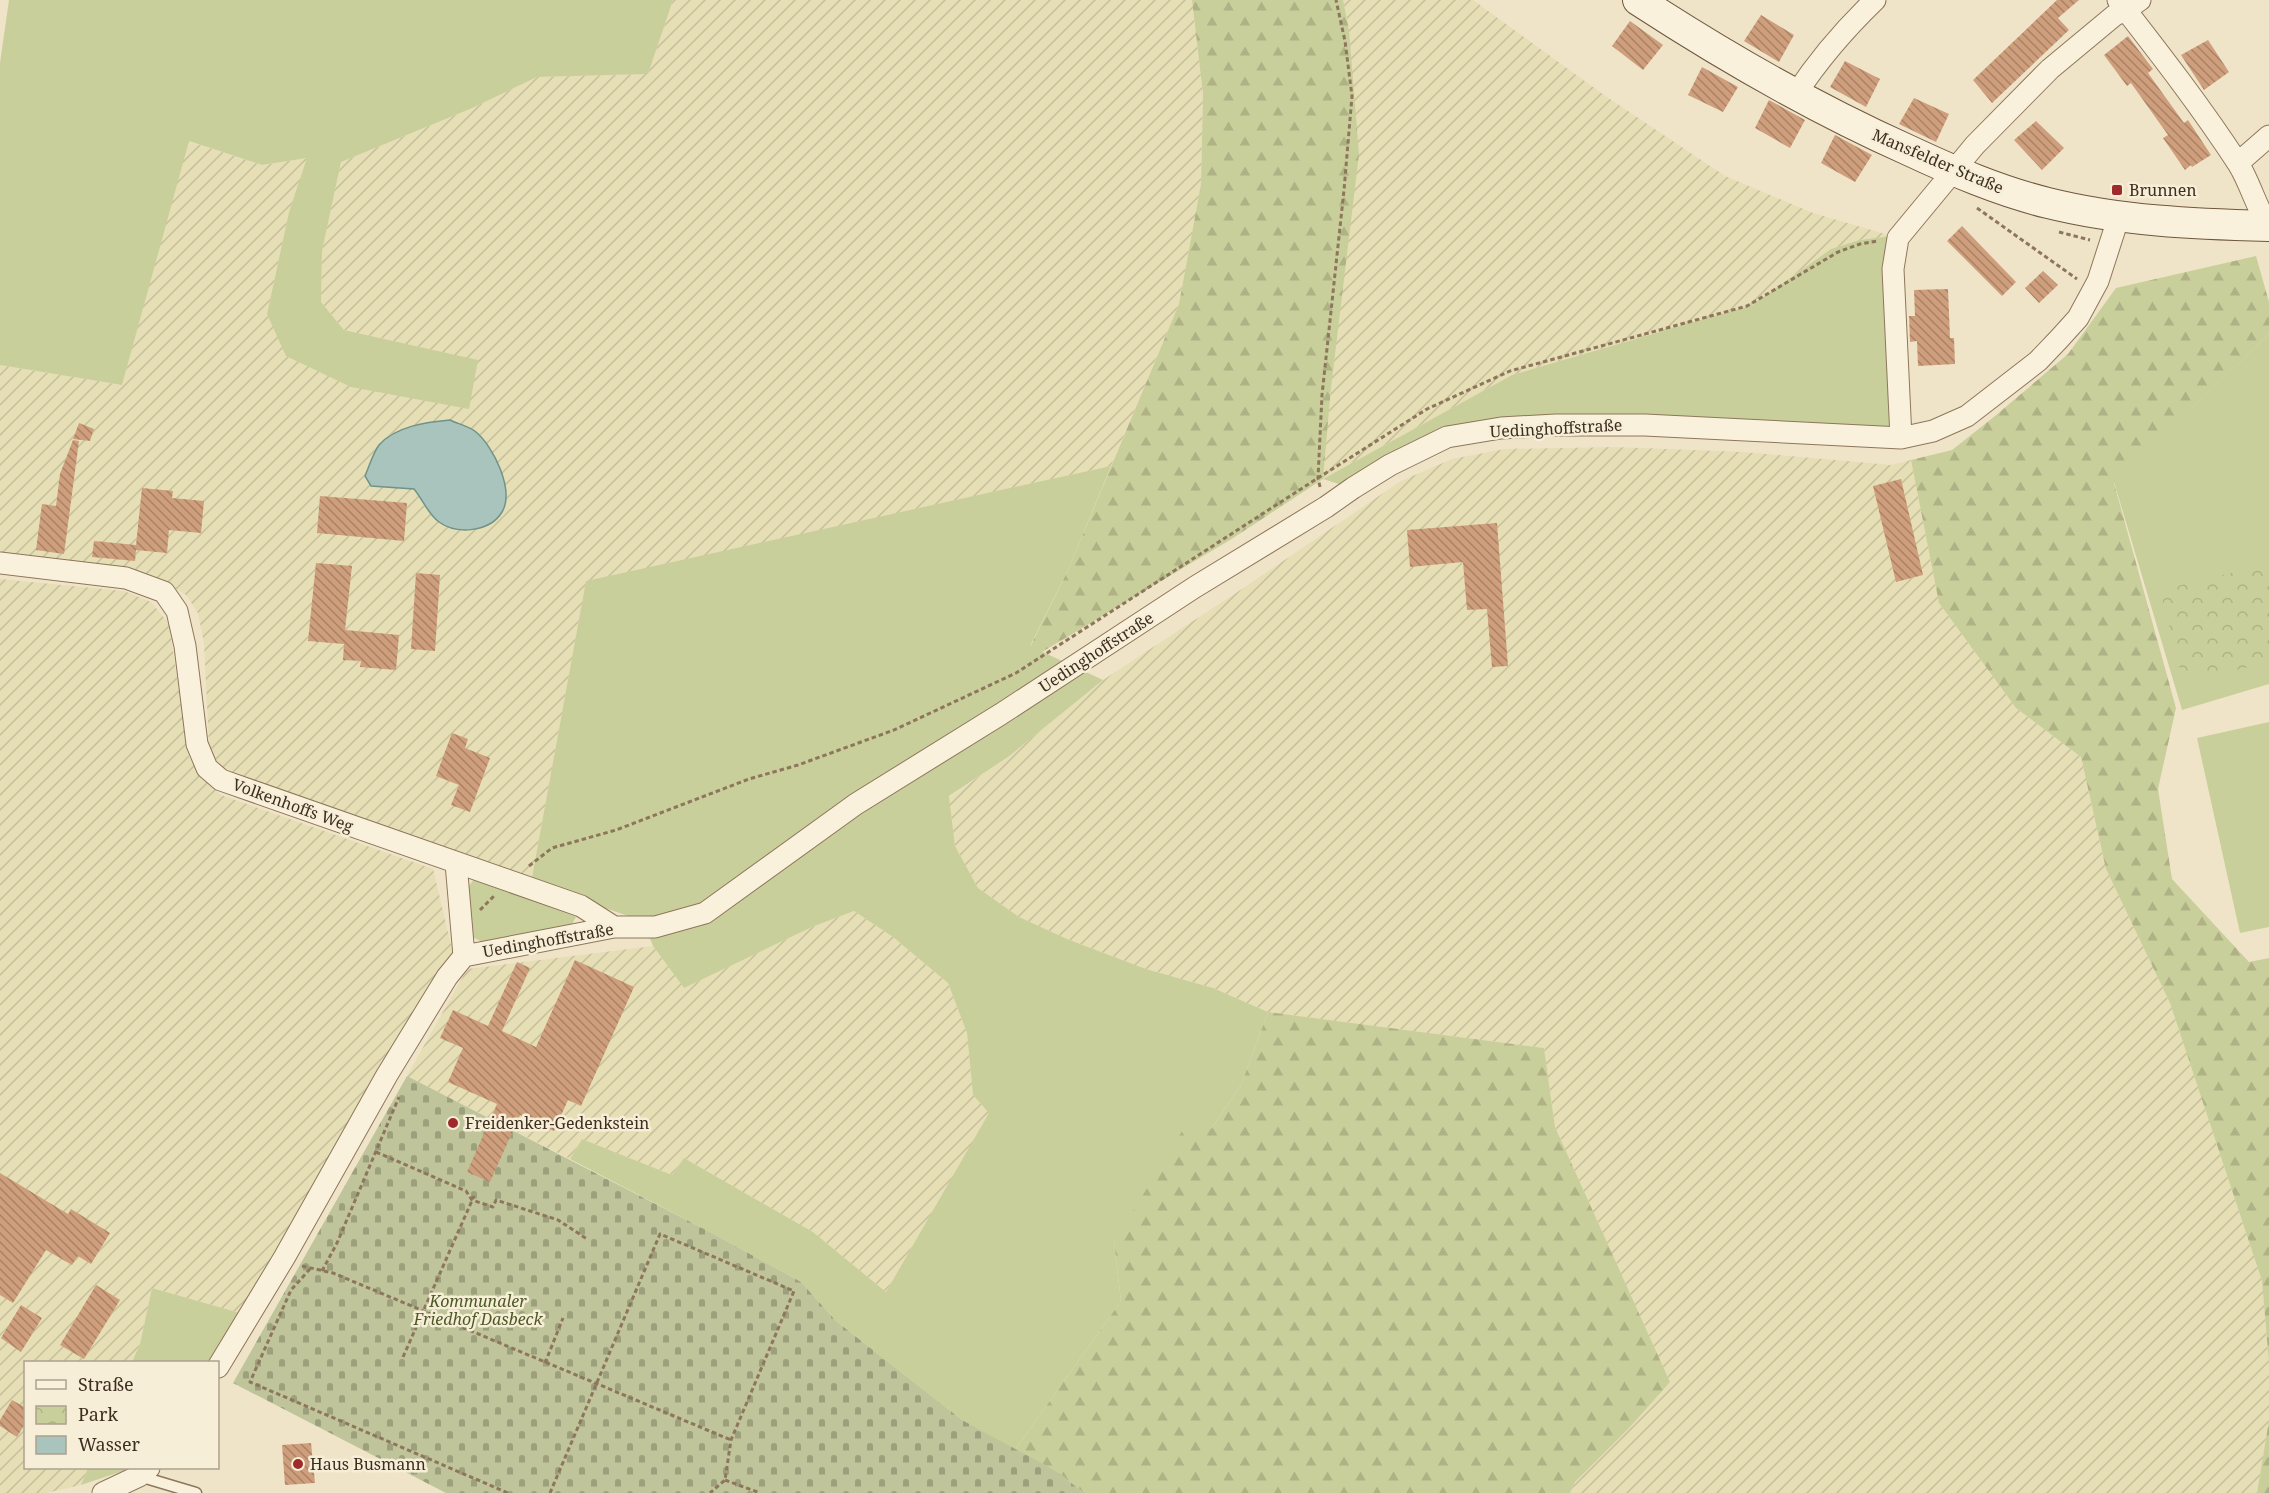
<svg xmlns="http://www.w3.org/2000/svg" width="2269" height="1493" font-family="'Noto Serif',serif">
<style>
.farmland{fill:url(#farmland-furrows)}
.grass{fill:#c9cf9b}
.forest{fill:url(#forest-firs)}
.cemetery{fill:url(#cemetery-stones)}
.park{fill:url(#park-crowns)}
.water{fill:#a9c4bc;stroke:#6f938a;stroke-width:1.5}
.building{fill:url(#building-back-hatch)}
.lines{fill:none;stroke-linecap:round;stroke-linejoin:round}
.lane-casing{stroke:#8d765c;stroke-width:13}
.street-casing{stroke:#8d765c;stroke-width:23}
.secondary-casing{stroke:#6f573f;stroke-width:32}
.path{stroke:#8d765c;stroke-width:3;stroke-dasharray:4.5 3;stroke-linecap:butt}
.lane{stroke:#faf1dc;stroke-width:10}
.street{stroke:#faf1dc;stroke-width:21}
.secondary{stroke:#faf1dc;stroke-width:30}
.poi-dot{fill:#9e2a2b;stroke:#f7eed8;stroke-width:2}
.labels{text-anchor:middle;dominant-baseline:central;stroke-width:5;stroke-linejoin:round;paint-order:stroke}
.street-label{font-size:16px;fill:#3d2e20;stroke:#f7eed8}
.poi-label{font-size:16px;fill:#3d2e20;stroke:#f7eed8;text-anchor:start}
.park-label{font-size:16px;font-style:italic;fill:#4d5a26;stroke:#f7eed8}
</style>
<defs>
<pattern id="farmland-furrows" width="10" height="10" patternUnits="userSpaceOnUse" patternTransform="scale(1.5)"><rect width="10" height="10" fill="#e6deb5"/><path d="M-1 1l2-2M0 10L10 0M9 11l2-2" fill="none" stroke="#c6bf9b"/></pattern>
<pattern id="forest-firs" width="22" height="20" patternUnits="userSpaceOnUse" patternTransform="scale(1.5)"><rect width="22" height="20" fill="#c9cf9b"/><path d="M5 1l3.5 6h-7zM16 11l3.5 6h-7z" fill="#aeb285"/></pattern>
<pattern id="cemetery-stones" width="16" height="16" patternUnits="userSpaceOnUse" patternTransform="scale(1.5)"><rect width="16" height="16" fill="#bfc49a"/><path d="M2 7V4a2 2 0 0 1 4 0v3zM10 15v-3a2 2 0 0 1 4 0v3z" fill="#9ca07d"/></pattern>
<pattern id="park-crowns" width="20" height="18" patternUnits="userSpaceOnUse" patternTransform="scale(1.5)"><rect width="20" height="18" fill="#c9cf9b"/><path d="M2 6a3 3 0 1 1 6 0M12 15a3 3 0 1 1 6 0" fill="none" stroke="#aeb285"/></pattern>
<pattern id="building-back-hatch" width="6" height="6" patternUnits="userSpaceOnUse" patternTransform="scale(1.5)"><rect width="6" height="6" fill="#cf9f7d"/><path d="M-1 5l2 2M0 0l6 6M5-1l2 2" fill="none" stroke="#a98266"/></pattern>
</defs>
<rect width="100%" height="100%" fill="#f0e4c8"/>
<!-- farmland -->
<path class="farmland" d="M 673,0 L 1192,0 L 1203,94 L 1201,184 L 1179,304 L 1111,466 L 586,582 L 531,883 L 231,774 L 216,764 L 209,746 L 204,643 L 198,613 L 186,595 L 158,578 L 0,555 L 0,365 L 122,385 L 188,141 L 262,165 L 308,158 L 289,212 L 267,314 L 478,360 L 344,330 L 321,302 L 322,251 L 341,162 L 470,109 L 537,77 L 648,74 Z
M 1343,0 L 1473,0 L 1604,95 L 1725,176 L 1813,213 L 1892,236 L 1859,240 L 1831,249 L 1752,305 L 1512,375 L 1323,479 L 1331,388 L 1349,30 Z
M 1615,447 L 1743,452 L 1891,465 L 1911,460 L 1939,603 L 2016,708 L 2081,757 L 2106,869 L 2170,1003 L 2262,1281 L 2269,1363 L 2269,1420 L 2257,1493 L 1570,1493 L 1575,1482 L 1670,1382 L 1555,1127 L 1544,1048 L 1268,1012 L 1213,988 L 1146,969 L 1067,939 L 1019,917 L 978,888 L 955,846 L 949,797 L 1008,757 L 1103,680 L 1242,589 L 1401,481 L 1452,459 L 1505,449 Z
M 0,579 L 124,591 L 151,602 L 169,624 L 189,757 L 210,785 L 221,795 L 433,869 L 453,953 L 240,1313 L 152,1288 L 140,1344 L 132,1362 L 26,1362 L 26,1468 L 88,1468 L 81,1485 L 46,1493 L 0,1493 Z
M 854,911 L 893,937 L 948,983 L 967,1033 L 973,1095 L 990,1113 L 886,1292 L 813,1232 L 684,1158 L 672,1175 L 582,1139 L 570,1159 L 407,1076 L 467,969 L 653,946 L 684,988 L 812,927 Z"/>
<!-- grass -->
<path class="grass" d="M 9,0 L 673,0 L 648,74 L 537,77 L 470,109 L 341,162 L 322,251 L 321,302 L 344,330 L 478,360 L 469,409 L 351,387 L 286,356 L 267,314 L 289,212 L 307,158 L 262,165 L 189,141 L 122,385 L 0,365 L 0,63 Z
M 1892,236 L 1886,260 L 1889,428 L 1503,420 L 1450,426 L 1390,453 L 1342,485 L 1323,479 L 1512,375 L 1752,305 L 1831,249 L 1859,240 Z
M 2269,334 L 2269,684 L 2182,710 L 2114,482 Z
M 1111,466 L 1068,570 L 1030,646 L 1103,680 L 1008,757 L 949,796 L 955,846 L 978,888 L 1019,917 L 1067,939 L 1146,969 L 1213,988 L 1268,1012 L 1241,1085 L 1211,1129 L 1114,1242 L 1121,1301 L 1015,1450 L 962,1420 L 836,1321 L 801,1282 L 710,1232 L 570,1159 L 582,1139 L 672,1175 L 684,1158 L 813,1232 L 886,1292 L 989,1113 L 973,1095 L 967,1033 L 948,983 L 893,937 L 854,911 L 812,927 L 684,988 L 653,946 L 643,921 L 531,883 L 586,581 Z
M 2269,722 L 2269,927 L 2240,933 L 2197,738 Z
M 478,876 L 570,908 L 576,917 L 571,926 L 482,942 L 465,933 C 464,911 459,891 478,876 Z
M 152,1288 L 240,1313 L 209,1362 L 132,1362 L 140,1344 Z
M 88,1468 L 132,1468 L 81,1485 Z"/>
<!-- forest -->
<path class="forest" d="M 1192,0 L 1343,0 L 1349,30 L 1359,154 L 1331,388 L 1323,479 L 1230,540 L 1042,652 L 1030,647 L 1068,570 L 1179,304 L 1201,184 L 1203,94 Z
M 2256,256 L 2269,302 L 2269,334 L 2114,483 L 2176,708 L 2158,789 L 2172,879 L 2249,962 L 2269,958 L 2269,1363 L 2262,1281 L 2170,1003 L 2106,869 L 2081,757 L 2016,708 L 1939,603 L 1911,460 L 1952,450 L 1995,416 L 2068,354 L 2116,288 Z
M 1268,1012 L 1544,1048 L 1555,1127 L 1670,1382 L 1630,1427 L 1575,1482 L 1570,1493 L 1084,1493 L 1056,1471 L 1015,1450 L 1121,1301 L 1114,1242 L 1184,1128 L 1211,1129 L 1241,1085 Z
M 2269,1420 L 2269,1493 L 2257,1493 Z"/>
<!-- cemetery -->
<path class="cemetery" d="M 407,1076 L 710,1232 L 801,1282 L 836,1321 L 962,1420 L 1056,1471 L 1084,1493 L 446,1493 L 233,1383 Z"/>
<!-- park -->
<path class="park" d="M 2269,564 L 2269,663 L 2183,681 L 2160,590 Z"/>
<!-- water -->
<path class="water" d="M 450,420 C 458,424 469,426 476,432 C 493,446 515,490 502,512 C 490,532 457,535 439,522 C 428,514 423,500 414,489 L 371,486 L 365,476 C 369,467 373,453 379,445 C 396,426 427,422 450,420 Z"/>
<!-- building -->
<path class="building" d="M 2057,0 L 2079,0 L 2058,18 L 2069,30 L 1992,103 L 1973,80 Z
M 1761,15 L 1794,35 L 1779,62 L 1744,41 Z
M 1630,21 L 1663,45 L 1643,70 L 1612,46 Z
M 2128,36 L 2153,69 L 2148,73 L 2184,123 L 2188,120 L 2211,155 L 2192,167 L 2191,165 L 2185,170 L 2163,138 L 2168,135 L 2131,83 L 2127,86 L 2104,55 Z
M 2208,40 L 2229,72 L 2204,90 L 2181,55 Z
M 1845,61 L 1880,79 L 1866,107 L 1830,87 Z
M 1702,67 L 1738,87 L 1723,112 L 1688,95 Z
M 1914,98 L 1949,114 L 1936,142 L 1899,124 Z
M 1769,100 L 1805,120 L 1790,148 L 1755,128 Z
M 2036,121 L 2064,148 L 2042,170 L 2014,140 Z
M 1835,135 L 1872,155 L 1855,182 L 1821,163 Z
M 1962,226 L 2016,282 L 2002,296 L 1947,241 Z
M 2043,271 L 2058,285 L 2039,303 L 2025,288 Z
M 1948,289 L 1950,338 L 1954,338 L 1955,364 L 1918,366 L 1917,341 L 1910,342 L 1909,316 L 1915,316 L 1914,290 Z
M 79,423 L 94,429 L 90,441 L 73,439 Z
M 73,440 L 79,441 L 64,554 L 36,550 L 42,504 L 56,506 L 60,474 Z
M 1901,479 L 1923,575 L 1896,582 L 1873,486 Z
M 142,488 L 173,491 L 172,498 L 204,501 L 201,533 L 169,530 L 167,553 L 136,550 L 135,561 L 92,557 L 94,541 L 136,545 Z
M 320,496 L 407,503 L 404,541 L 317,533 Z
M 1497,523 L 1508,666 L 1492,667 L 1487,609 L 1467,610 L 1463,562 L 1410,567 L 1407,530 Z
M 316,563 L 352,566 L 345,630 L 399,635 L 396,670 L 360,667 L 361,661 L 343,660 L 344,644 L 308,641 Z
M 416,573 L 440,575 L 435,651 L 411,649 Z
M 452,733 L 468,739 L 465,748 L 490,758 L 470,812 L 451,805 L 459,785 L 436,776 Z
M 575,960 L 634,987 L 581,1106 L 568,1100 L 554,1131 L 520,1115 L 490,1182 L 467,1172 L 497,1104 L 448,1082 L 463,1048 L 440,1038 L 453,1010 L 488,1026 L 517,962 L 530,968 L 502,1031 L 536,1047 Z
M 0,1173 L 68,1214 L 71,1209 L 110,1233 L 91,1264 L 78,1256 L 72,1265 L 46,1250 L 13,1303 L 0,1295 Z
M 96,1285 L 120,1300 L 84,1359 L 60,1345 Z
M 21,1305 L 42,1318 L 21,1352 L 1,1338 Z
M 12,1400 L 26,1408 L 26,1422 L 17,1437 L 0,1426 L 0,1420 Z
M 311,1443 L 315,1483 L 285,1485 L 282,1445 Z"/>
<g class="lines">
<!-- lane casing -->
<g class="lane-casing">
<path id="lane" d="M 139,1476 L 196,1493"/>
</g>
<!-- street casing -->
<g class="street-casing">
<path id="street" d="M 2118,0 C 2160,54 2202,108 2239,165 C 2251,185 2256,207 2269,227
M 1796,94 C 1819,59 1845,29 1875,0
M 2238,163 L 2269,136
M 1901,438 L 1893,269 L 1898,238 L 1975,145 L 2050,69 L 2115,15 L 2126,10 L 2140,0
M 0,563 L 126,578 L 164,592 L 177,611 L 185,646 L 197,744 L 207,768 L 221,780 L 581,906 L 614,927
M 456,863 L 464,956
M 218,1367 L 284,1258 L 387,1075 L 447,977 L 464,956 L 614,927 L 655,927 L 705,913 L 856,804 L 1001,714 L 1195,587 L 1326,507 L 1353,488 L 1390,465 L 1447,437 L 1501,428 L 1556,425 L 1645,425 L 1901,438 L 1933,431 L 1967,416 L 2038,361 L 2059,339 L 2078,318 L 2098,281 L 2119,216
M 103,1493 L 139,1476 L 149,1468"/>
</g>
<!-- secondary casing -->
<g class="secondary-casing">
<path id="secondary" d="M 1638,0 C 1724,56 1814,108 1908,150 C 1953,171 1999,191 2048,203 C 2120,221 2195,224 2269,226"/>
</g>
<!-- path -->
<path class="path" d="M 1977,208 L 2077,279
M 2059,232 L 2090,240
M 1320,487 L 1318,478 L 1322,395 L 1344,190 L 1352,96 L 1345,41 L 1336,0
M 529,866 L 552,848 L 616,830 L 749,779 L 798,765 L 894,730 L 1016,673 L 1318,478 L 1427,409 L 1510,371 L 1747,306 L 1838,252 L 1860,244 L 1878,241
M 480,910 L 494,896
M 376,1152 L 466,1191 L 472,1200 L 493,1207 L 496,1200 L 558,1220 L 587,1239
M 302,1266 L 333,1273 L 731,1440
M 310,1269 L 291,1290 L 250,1382 L 508,1493
M 322,1271 L 337,1243 L 399,1097
M 403,1357 L 474,1196
M 545,1363 L 563,1318
M 725,1480 L 760,1493
M 550,1493 L 660,1234 L 794,1291 L 731,1440 L 725,1480 L 710,1493"/>
<!-- lane -->
<use href="#lane" class="lane"/>
<!-- street -->
<use href="#street" class="street"/>
<!-- secondary -->
<use href="#secondary" class="secondary"/>
</g>
<!-- markers -->
<g class="poi-dot">
<rect x="2111" y="184" width="12" height="12" rx="3"/>
<circle cx="453" cy="1123" r="6"/>
<circle cx="298" cy="1464" r="6"/>
</g>
<g class="labels">
<!-- street labels -->
<g class="street-label">
<text transform="translate(1938 161) rotate(23)">Mansfelder Straße</text>
<text transform="translate(1556 428) rotate(-3)">Uedinghoffstraße</text>
<text transform="translate(1096 652) rotate(-33)">Uedinghoffstraße</text>
<text transform="translate(293 805) rotate(20)">Volkenhoffs Weg</text>
<text transform="translate(548 940) rotate(-10)">Uedinghoffstraße</text>
</g>
<!-- poi labels -->
<g class="poi-label">
<text x="2129" y="190">Brunnen</text>
<text x="465" y="1123">Freidenker-Gedenkstein</text>
<text x="310" y="1464">Haus Busmann</text>
</g>
<!-- park labels -->
<g class="park-label">
<text x="478" y="1301">Kommunaler<tspan x="478" dy="18">Friedhof Dasbeck</tspan></text>
</g>
</g>
<!-- legend -->
<rect x="24" y="1361" width="195" height="108" fill="#f7eed8" stroke="#ada18e" stroke-width="1.5"/>
<rect x="36" y="1380" width="30" height="9" fill="#faf1dc" stroke="#ada18e" stroke-width="1.5"/>
<text x="78" y="1391" font-size="18" fill="#3d2e20">Straße</text>
<rect x="36" y="1406" width="30" height="18" fill="url(#park-crowns)" stroke="#ada18e" stroke-width="1.5"/>
<text x="78" y="1421" font-size="18" fill="#3d2e20">Park</text>
<rect x="36" y="1436" width="30" height="18" fill="#a9c4bc" stroke="#ada18e" stroke-width="1.5"/>
<text x="78" y="1451" font-size="18" fill="#3d2e20">Wasser</text>
</svg>
